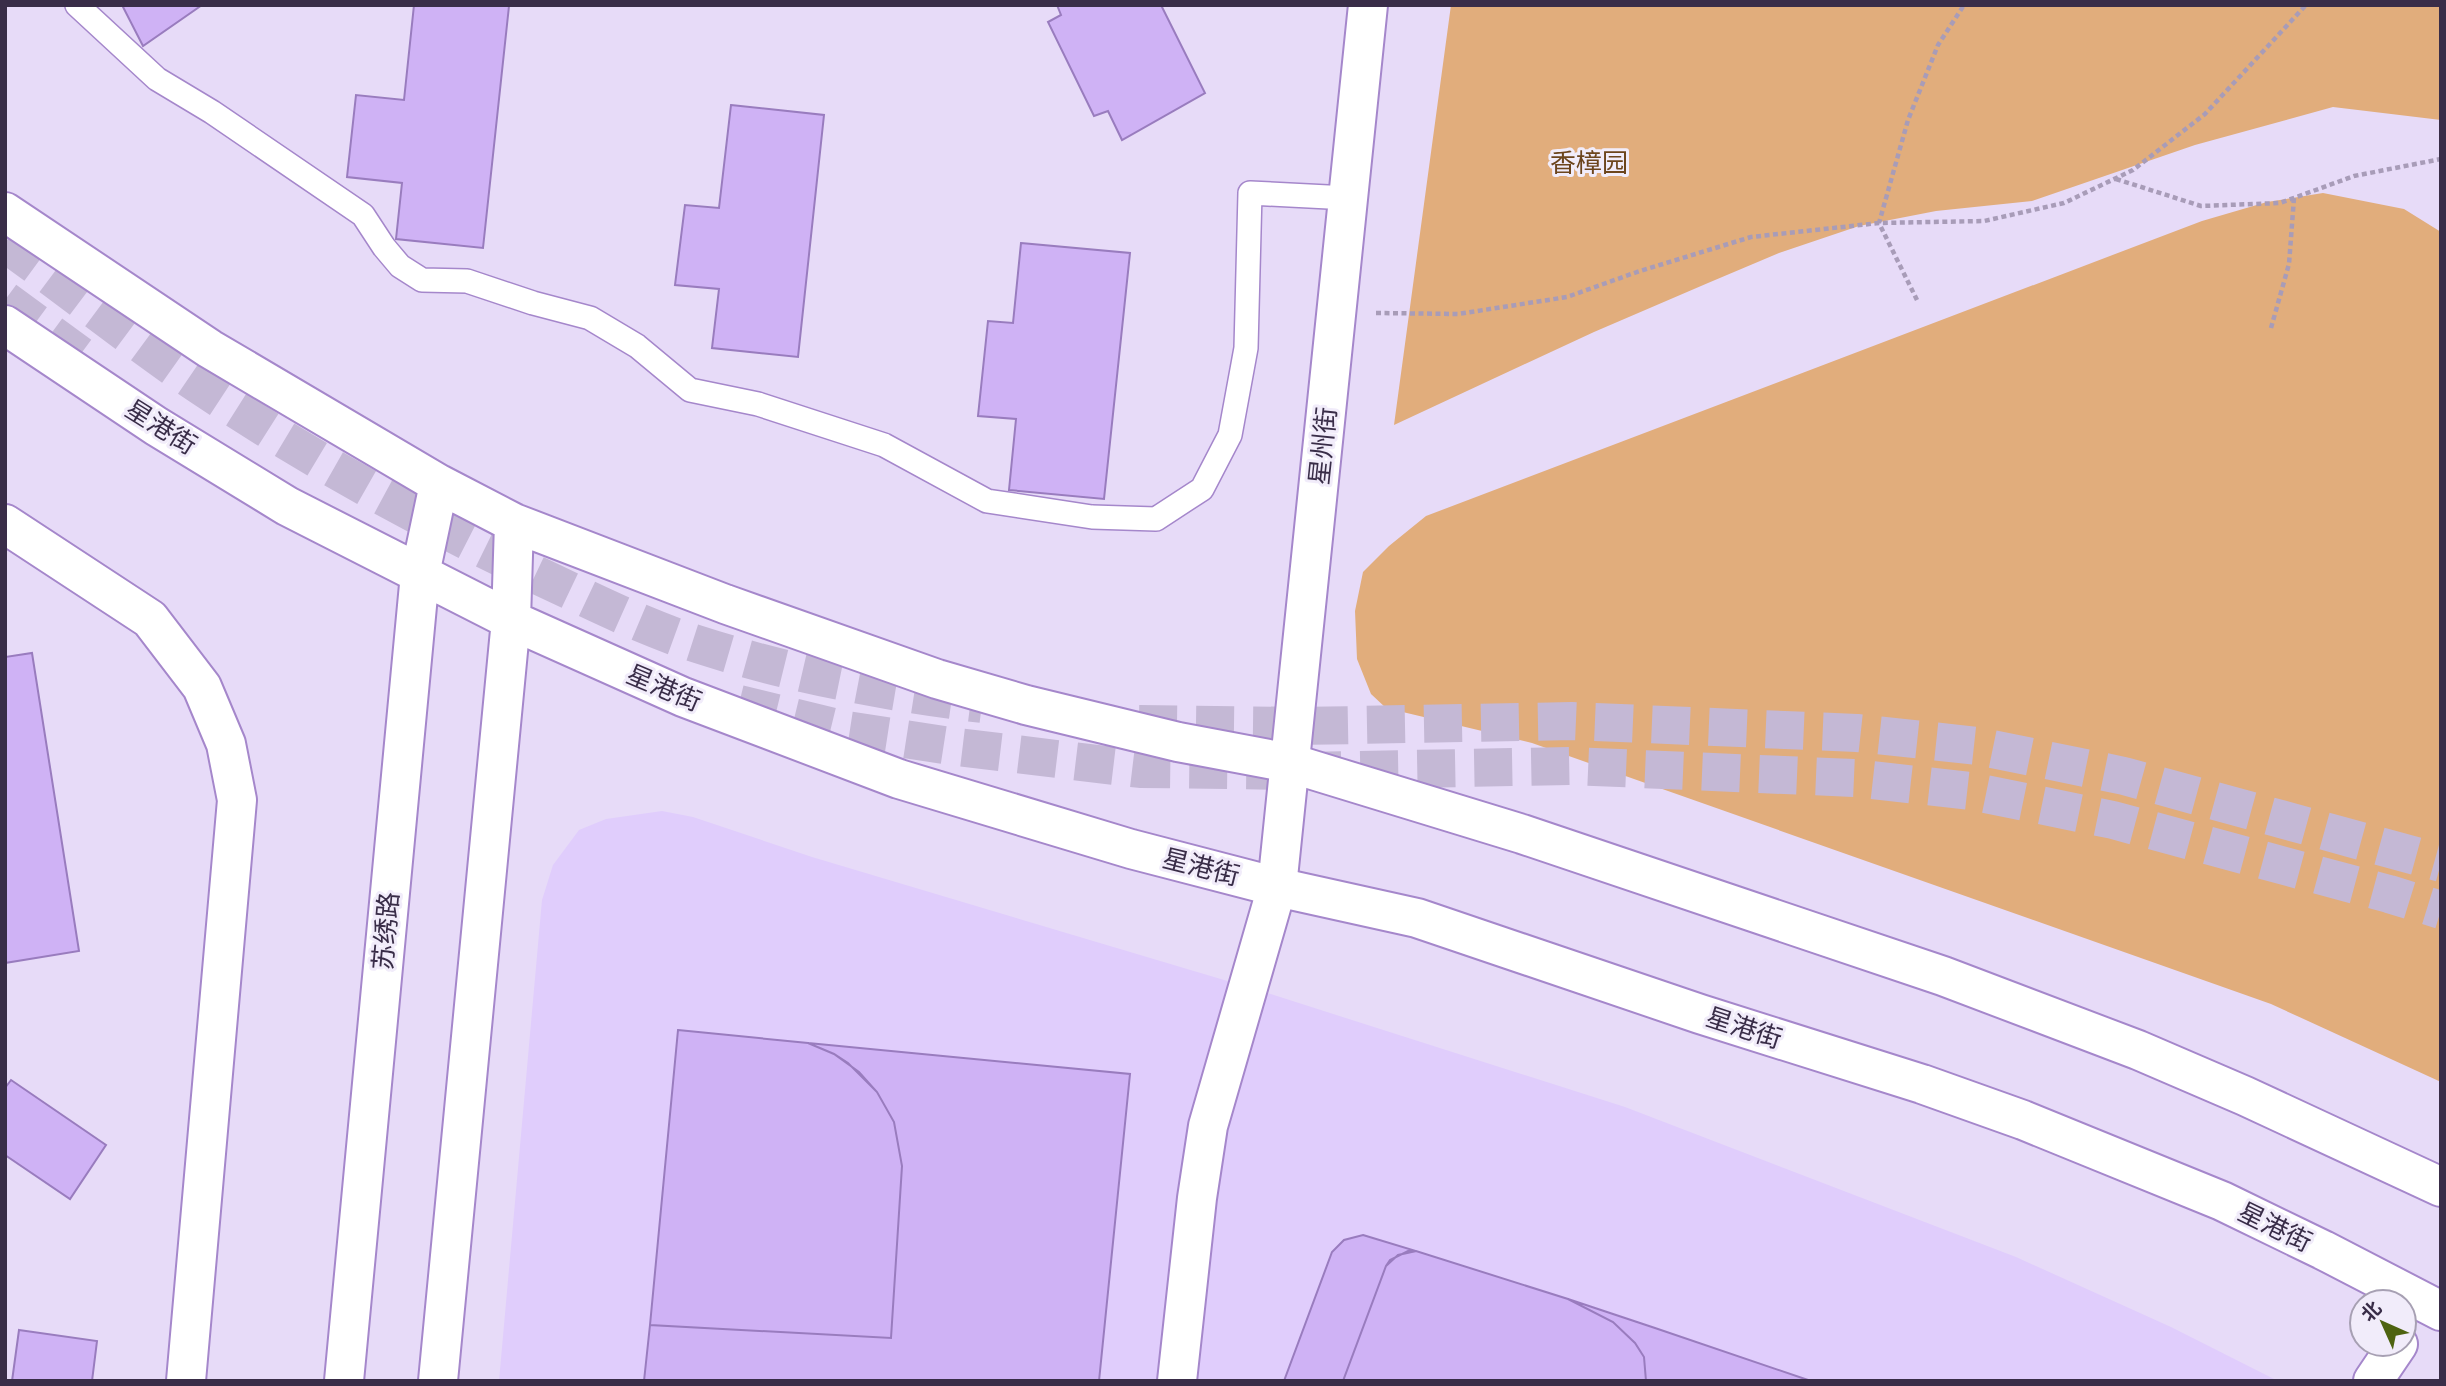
<svg xmlns="http://www.w3.org/2000/svg" width="2446" height="1386" font-family="'Space Grotesk','Noto Sans SC',sans-serif">
<style>
.built{fill:#e0cdfc}
.green{fill:#e1ad7c}
.building{fill:#cfb2f5;stroke:#997cbe;stroke-width:2}
.lines{fill:none;stroke-linecap:round;stroke-linejoin:round}
.primary-tunnel{stroke:#c4b8d5;stroke-width:38;stroke-dasharray:38 19;stroke-linecap:butt}
.lane-casing{stroke:#a587cb;stroke-width:26}
.street-casing{stroke:#a587cb;stroke-width:42}
.secondary-casing{stroke:#a587cb;stroke-width:42}
.primary-casing{stroke:#a587cb;stroke-width:42}
.path{stroke:#a89cb8;stroke-width:4.5;stroke-dasharray:5 3.5;stroke-linecap:butt}
.lane{stroke:#fff;stroke-width:23}
.street{stroke:#fff;stroke-width:38}
.secondary{stroke:#fff;stroke-width:38}
.primary{stroke:#fff;stroke-width:38}
.labels{text-anchor:middle;dominant-baseline:central;stroke-width:6;stroke-linejoin:round;paint-order:stroke}
.park-label{font-size:26px;fill:#6c451d;stroke:#f1ecfa}
.street-label{font-size:26px;fill:#392d48;stroke:#f1ecfa}
</style>
<rect width="100%" height="100%" fill="#e7dbf8"/>
<!-- built -->
<path class="built" d="M 662,811 L 693,817 L 812,857 L 1261,991 L 1625,1107 L 2016,1257 L 2171,1327 L 2278,1381 L 499,1381 L 542,900 L 553,865 L 579,830 L 606,819 Z"/>
<!-- green -->
<path class="green" d="M 1451,5 L 2441,5 L 2441,120 L 2333,107 L 2195,145 L 2032,201 L 1936,211 L 1859,226 L 1779,253 L 1708,283 L 1594,332 L 1394,425 Z
M 2323,193 L 2404,209 L 2441,232 L 2441,1082 L 2271,1004 L 1532,743 L 1386,708 L 1371,694 L 1357,659 L 1355,611 L 1363,572 L 1389,546 L 1426,516 L 2202,221 L 2267,202 Z"/>
<!-- building -->
<path class="building" d="M 122,5 L 202,5 L 143,46 Z
M 414,5 L 509,6 L 483,248 L 396,239 L 402,183 L 347,177 L 356,95 L 404,100 Z
M 1057,5 L 1161,5 L 1205,93 L 1122,140 L 1108,111 L 1094,116 L 1048,22 L 1061,15 Z
M 731,105 L 824,115 L 798,357 L 712,348 L 719,289 L 675,285 L 685,205 L 719,208 Z
M 1021,243 L 1130,253 L 1104,499 L 1009,490 L 1016,419 L 978,416 L 988,321 L 1013,323 Z
M 32,653 L 79,951 L 5,963 L 5,657 Z
M 678,1030 L 808,1043 L 834,1054 L 848,1063 L 877,1092 L 894,1122 L 902,1166 L 891,1338 L 650,1325 Z
M 808,1043 L 1130,1074 L 1099,1381 L 644,1381 L 650,1325 L 891,1338 L 902,1166 L 894,1122 L 877,1092 L 859,1072 L 834,1054 Z
M 11,1080 L 106,1145 L 70,1199 L 5,1155 L 5,1088 Z
M 1363,1235 L 1416,1251 L 1398,1255 L 1386,1266 L 1343,1381 L 1284,1381 L 1332,1252 L 1344,1240 Z
M 1408,1251 L 1416,1251 L 1568,1299 L 1613,1322 L 1635,1343 L 1644,1357 L 1646,1381 L 1343,1381 L 1386,1266 L 1390,1260 Z
M 1568,1299 L 1655,1328 L 1811,1381 L 1646,1381 L 1644,1357 L 1635,1343 L 1613,1322 Z
M 19,1330 L 97,1341 L 92,1381 L 12,1381 Z"/>
<g class="lines">
<!-- primary-tunnel -->
<path class="primary-tunnel" d="M 5,243 C 66,287 125,334 187,377 C 299,453 418,519 541,577 C 592,601 643,627 697,644 C 790,674 885,692 982,704
M 5,300 L 80,355
M 739,704 L 846,730 L 957,747 L 1140,769 L 1302,771 L 1571,766 L 1854,778 L 1971,791 L 2113,820 L 2389,894 L 2441,910
M 1139,724 L 1302,726 L 1572,721 L 1857,733 L 1978,746 L 2124,776 L 2441,863"/>
<!-- lane casing -->
<g class="lane-casing">
<path id="lane" d="M 77,5 L 157,79 L 212,112 L 363,215 L 384,247 L 400,266 L 422,280 L 467,281 L 533,303 L 590,318 L 637,346 L 690,390 L 758,404 L 884,445 L 987,501 L 1092,517 L 1156,519 L 1202,489 L 1230,435 L 1246,348 L 1250,193 L 1348,198"/>
</g>
<!-- street casing -->
<g class="street-casing">
<path id="street" d="M 5,524 L 150,619 L 202,687 L 226,744 L 237,800 L 186,1381
M 1177,1381 L 1197,1198 L 1208,1126 L 1277,887"/>
</g>
<!-- secondary casing -->
<g class="secondary-casing">
<path id="secondary" d="M 1277,887 L 1368,5
M 2373,1381 L 2398,1344"/>
</g>
<!-- primary casing -->
<g class="primary-casing">
<path id="primary" d="M 5,212 L 210,349 L 439,484 L 514,523 L 725,604 L 937,679 L 1026,705 L 1178,742 L 1290,763 L 1522,834 L 1943,976 L 2138,1050 L 2245,1096 L 2441,1187
M 5,325 L 156,426 L 287,506 L 511,620 L 683,697 L 899,779 L 1131,849 L 1277,887 L 1417,918 L 1700,1014 L 1922,1084 L 2023,1120 L 2222,1201 L 2323,1250 L 2441,1311
M 344,1381 L 420,574 L 439,484
M 438,1381 L 511,620 L 514,523"/>
</g>
<!-- path -->
<path class="path" d="M 2116,179 L 2201,206 L 2280,203 L 2354,176 L 2441,159
M 1917,300 L 1879,223 L 1908,120 L 1938,45 L 1964,5
M 1376,313 L 1458,314 L 1567,297 L 1637,272 L 1751,237 L 1879,223 L 1984,221 L 2064,203 L 2133,170 L 2205,114 L 2306,5
M 2271,328 L 2289,264 L 2294,198"/>
<!-- lane -->
<use href="#lane" class="lane"/>
<!-- street -->
<use href="#street" class="street"/>
<!-- secondary -->
<use href="#secondary" class="secondary"/>
<!-- primary -->
<use href="#primary" class="primary"/>
</g>
<g class="labels">
<!-- park labels -->
<g class="park-label">
<text x="1589" y="163">香樟园</text>
</g>
<!-- street labels -->
<g class="street-label">
<text transform="translate(161 427) rotate(32)">星港街</text>
<text transform="translate(1323 446) rotate(-84)">星州街</text>
<text transform="translate(664 688) rotate(23)">星港街</text>
<text transform="translate(1201 867) rotate(14)">星港街</text>
<text transform="translate(386 931) rotate(-85)">苏绣路</text>
<text transform="translate(1744 1028) rotate(18)">星港街</text>
<text transform="translate(2275 1227) rotate(26)">星港街</text>
</g>
</g>
<!-- border -->
<rect width="2446" height="1386" fill="none" stroke="#392d48" stroke-width="14"/>
<!-- north arrow -->
<g transform="translate(2383 1323) rotate(315)"><circle r="33" fill="#f1ecfa" stroke="#a7a0b3" stroke-width="2"/>
<path d="M0-5L12 26L0 18L-12 26Z" fill="#4e6310"/>
<text y="-10" font-size="19" font-weight="bold" text-anchor="middle" fill="#392d48">北</text>
</g>
</svg>
